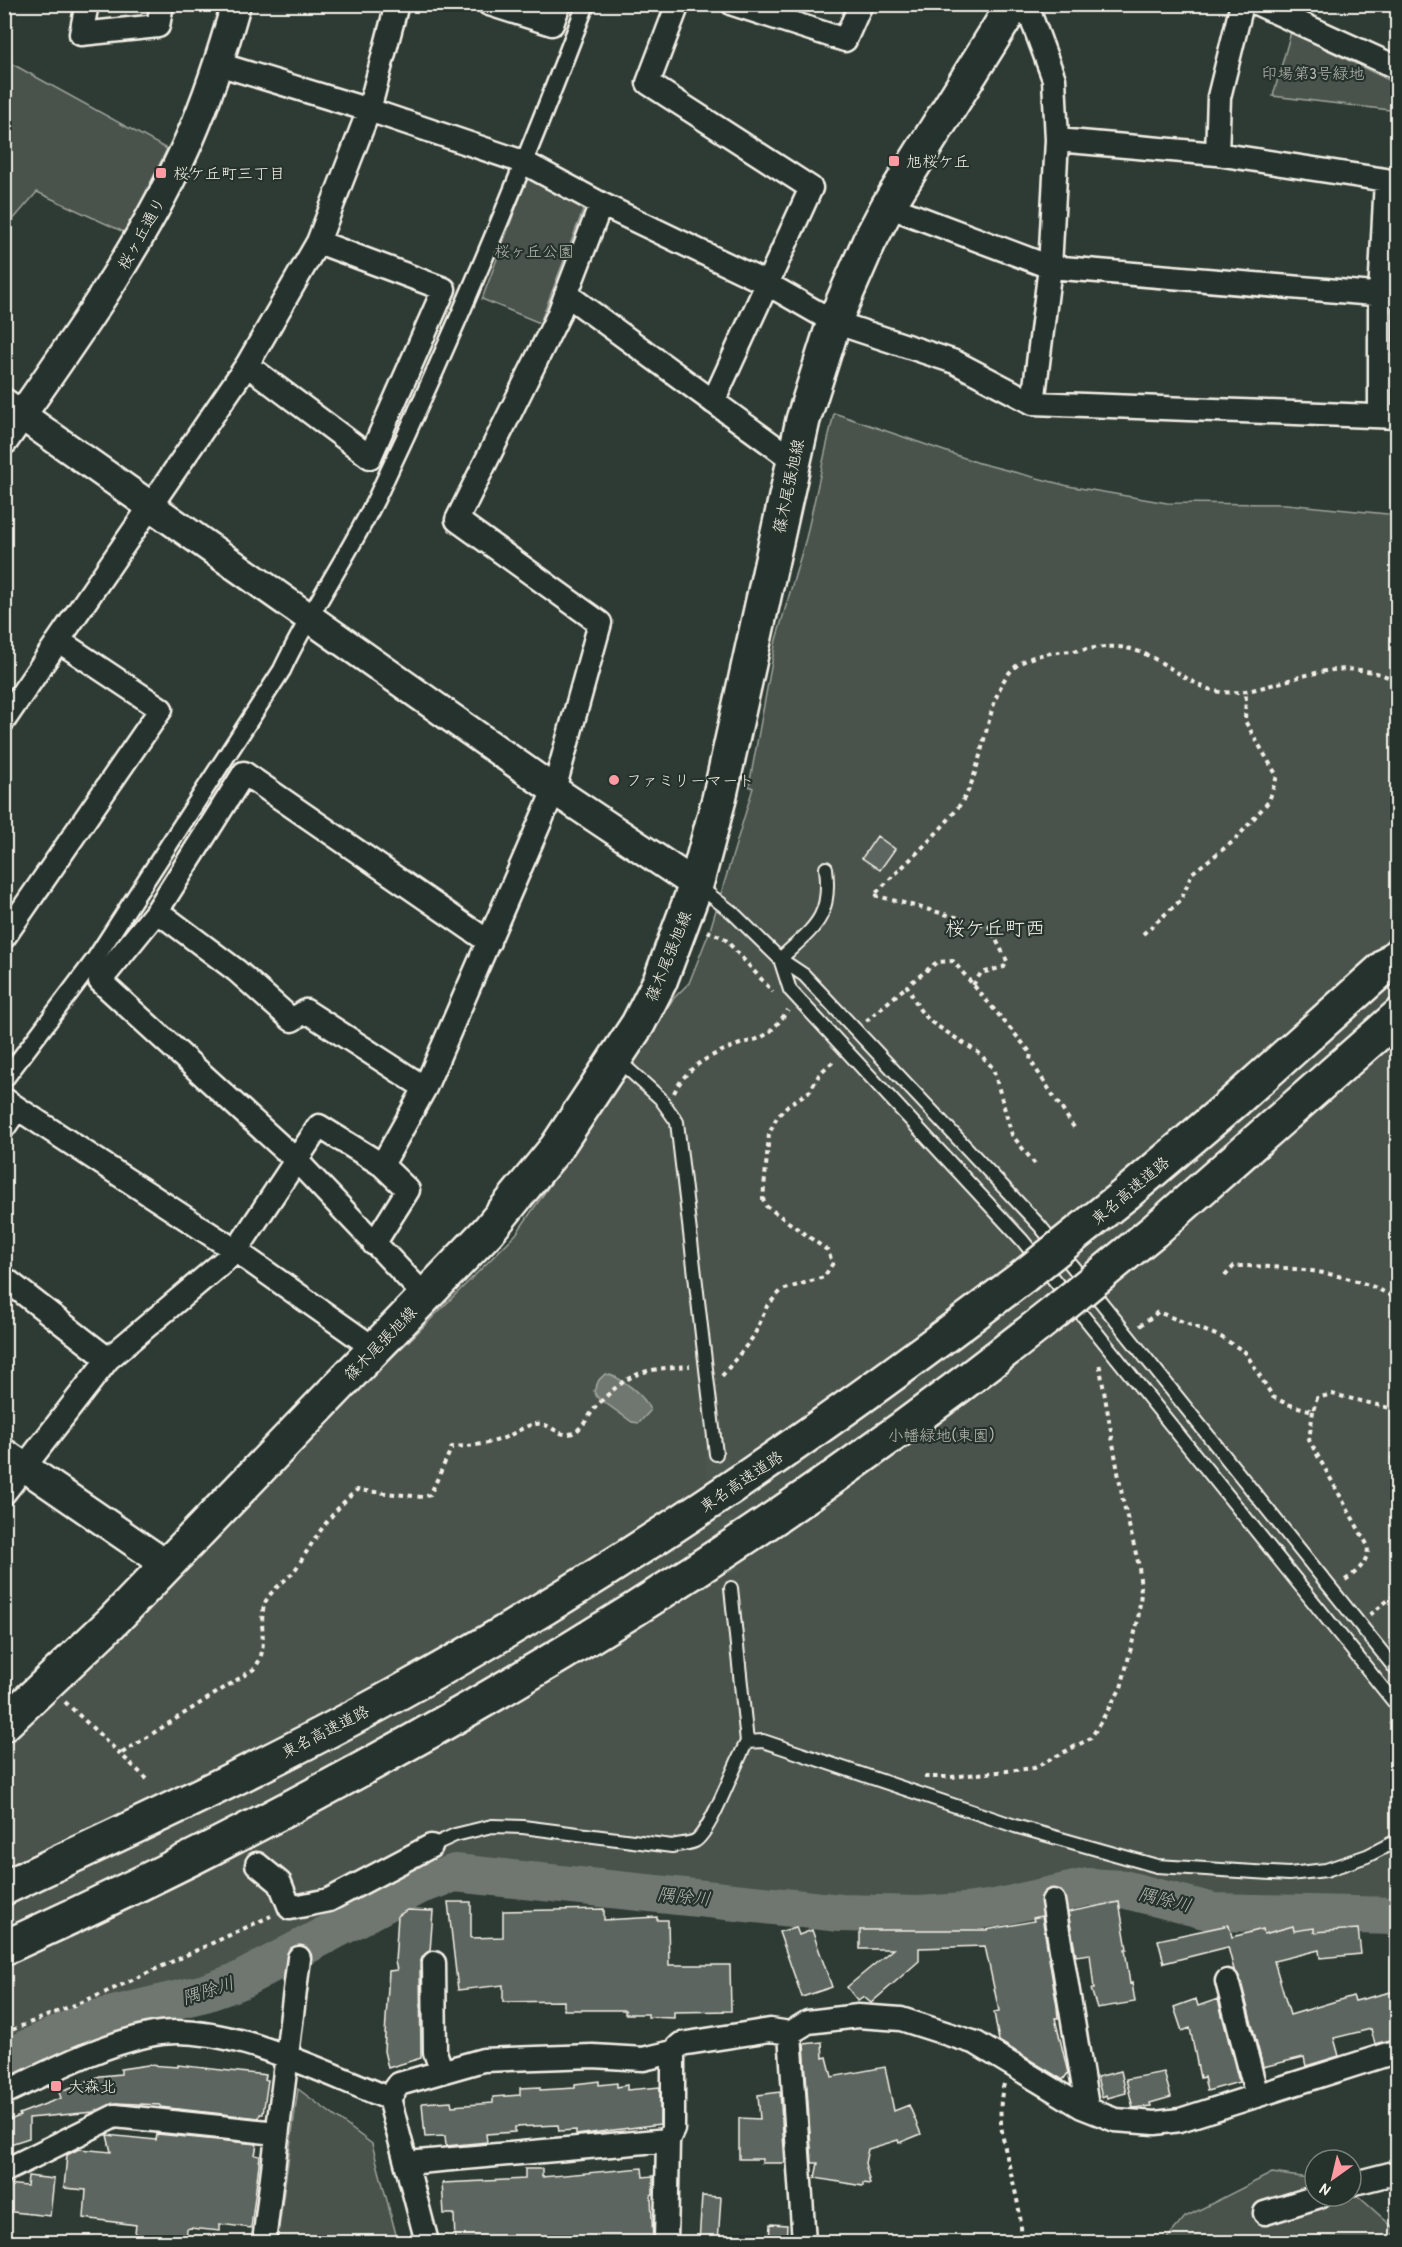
<svg xmlns="http://www.w3.org/2000/svg" width="1402" height="2247" font-family="'Patrick Hand','Klee One',sans-serif">
<style>
.green{fill:#48524c;stroke:#9ea29a;stroke-width:1.5}
.water{fill:#6f7770;stroke:#a4a8a0;stroke-width:1.5}
.lines{fill:none;stroke-linecap:round;stroke-linejoin:round}
.river{stroke:#6f7770;stroke-width:38}
.building{fill:#5c655e;stroke:#f4f1e8;stroke-width:1.5}
.minor-tunnel{stroke:#4c564f;stroke-width:22;stroke-dasharray:22 11;stroke-linecap:butt}
.service-casing{stroke:#f4f1e8;stroke-width:16}
.pedestrian-casing{stroke:#f4f1e8;stroke-width:21}
.minor-casing{stroke:#f4f1e8;stroke-width:27}
.tertiary-casing{stroke:#f4f1e8;stroke-width:33}
.secondary-casing{stroke:#f4f1e8;stroke-width:38}
.motorway-casing{stroke:#f4f1e8;stroke-width:38}
.path{stroke:#f4f1e8;stroke-width:4;stroke-dasharray:4.5 4.5;stroke-linecap:butt}
.service{stroke:#26332d;stroke-width:12}
.pedestrian{stroke:#26332d;stroke-width:16}
.minor{stroke:#26332d;stroke-width:22}
.tertiary{stroke:#26332d;stroke-width:28}
.secondary{stroke:#26332d;stroke-width:33}
.motorway{stroke:#26332d;stroke-width:33}
.motorway-bridge-casing{stroke:#f4f1e8;stroke-width:38;stroke-linecap:butt}
.motorway-bridge{stroke:#26332d;stroke-width:33}
.poi-dot{fill:#ff9aa2;stroke:#26332d;stroke-width:2}
.labels{text-anchor:middle;dominant-baseline:central;stroke-width:4.5;stroke-linejoin:round;paint-order:stroke}
.park-label{font-size:16px;fill:#b8b9b1;stroke:#26332d}
.poi-label{font-size:16px;fill:#f4f1e8;stroke:#26332d;text-anchor:start}
.street-label{font-size:16px;fill:#f4f1e8;stroke:#26332d}
.water-label{font-size:18px;font-style:italic;fill:#b8bab2;stroke:#26332d}
.quarter-label{font-size:20px;fill:#f4f1e8;stroke:#26332d}
</style>
<rect width="100%" height="100%" fill="#2e3b34"/>
<filter id="ink" filterUnits="userSpaceOnUse"><feTurbulence type="fractalNoise" baseFrequency=".0167" numOctaves="2"/><feDisplacementMap in="SourceGraphic" scale="12" xChannelSelector="R" yChannelSelector="G"/><feConvolveMatrix kernelMatrix="1 2 1 2 8 2 1 2 1" color-interpolation-filters="sRGB"/></filter>
<g filter="url(#ink)">
<!-- green -->
<path class="green" d="M 1291,32 L 1397,84 L 1397,120 L 1390,110 L 1273,96 Z
M 5,60 L 167,149 L 126,233 L 37,192 L 5,229 Z
M 528,176 L 586,203 L 540,323 L 482,299 Z
M 834,413 L 979,463 L 1068,486 L 1167,503 L 1286,504 L 1397,515 L 1397,1914 L 1202,1904 L 1075,1872 L 1046,1898 L 1008,1917 L 922,1922 L 806,1916 L 424,1874 L 282,1949 L 200,1987 L 65,2024 L 5,2054 L 5,1739 L 256,1483 L 406,1344 L 516,1234 L 574,1150 L 612,1083 L 674,998 L 689,983 L 710,930 L 753,788 L 749,786 L 776,640 L 806,538 Z
M 298,2089 L 372,2144 L 398,2242 L 277,2242 Z
M 1272,2173 L 1315,2179 L 1315,2196 L 1351,2196 L 1351,2190 L 1395,2229 L 1393,2242 L 1164,2242 L 1185,2217 Z"/>
<!-- water -->
<path class="water" d="M 605,1374 C 619,1375 647,1397 650,1411 L 639,1423 L 632,1422 L 597,1397 L 594,1391 L 599,1380 Z"/>
<g class="lines">
<!-- river -->
<path class="river" d="M 4,2059 L 88,2021 L 205,1993 L 239,1981 L 420,1885 L 455,1873 L 841,1913 L 919,1915 L 965,1912 L 995,1908 L 1088,1887 L 1123,1889 L 1213,1912 L 1398,1916"/>
</g>
<!-- building -->
<path class="building" d="M 877,836 L 895,849 L 880,870 L 862,858 Z
M 448,1902 L 471,1902 L 471,1938 L 503,1937 L 503,1911 L 604,1909 L 604,1920 L 657,1917 L 657,1920 L 668,1920 L 669,1965 L 730,1965 L 731,2011 L 674,2012 L 674,2018 L 648,2017 L 648,2014 L 625,2014 L 625,2010 L 564,2010 L 564,2001 L 503,2002 L 503,1985 L 458,1990 Z
M 1119,1902 L 1127,1949 L 1125,1949 L 1130,1984 L 1132,1983 L 1135,2002 L 1097,2008 L 1091,1989 L 1094,1989 L 1090,1954 L 1076,1956 L 1068,1912 Z
M 407,1910 L 433,1911 L 430,1951 L 423,1956 L 420,1963 L 421,2058 L 388,2068 L 384,2051 L 389,1971 L 397,1970 L 395,1962 L 398,1916 Z
M 1042,1916 L 1057,2007 L 1058,2018 L 1055,2018 L 1068,2073 L 1063,2080 L 999,2041 L 994,2012 L 999,2011 L 985,1946 L 919,1948 L 919,1961 L 871,2003 L 864,1997 L 858,2001 L 847,1987 L 893,1949 L 860,1949 L 860,1930 L 986,1930 L 1034,1921 L 1033,1918 Z
M 1229,1925 L 1232,1937 L 1263,1929 L 1264,1934 L 1293,1926 L 1294,1931 L 1314,1928 L 1314,1932 L 1358,1929 L 1361,1954 L 1320,1958 L 1319,1950 L 1274,1961 L 1290,2015 L 1353,1996 L 1355,2001 L 1391,1992 L 1398,2020 L 1398,2038 L 1375,2044 L 1371,2029 L 1334,2038 L 1339,2056 L 1306,2066 L 1304,2057 L 1263,2067 L 1240,1978 L 1234,1970 L 1228,1947 L 1164,1963 L 1158,1940 Z
M 796,1927 L 799,1935 L 812,1930 L 832,1987 L 802,1997 L 779,1932 Z
M 1196,1999 L 1198,2006 L 1218,1999 L 1239,2082 L 1207,2091 L 1204,2077 L 1200,2078 L 1190,2028 L 1182,2031 L 1174,2007 Z
M 822,2042 L 823,2058 L 827,2057 L 832,2077 L 885,2067 L 894,2111 L 909,2105 L 921,2134 L 899,2143 L 898,2140 L 868,2149 L 865,2163 L 870,2184 L 863,2183 L 863,2186 L 815,2178 L 818,2163 L 812,2163 L 804,2044 Z
M 148,2065 L 178,2067 L 178,2065 L 266,2075 L 265,2080 L 268,2080 L 263,2114 L 260,2114 L 259,2118 L 160,2107 L 160,2105 L 116,2103 L 94,2112 L 29,2118 L 29,2138 L 4,2146 L 4,2122 L 20,2116 L 19,2114 L 61,2098 L 59,2092 L 100,2076 L 121,2074 L 121,2069 Z
M 1121,2071 L 1126,2093 L 1107,2098 L 1106,2095 L 1102,2097 L 1097,2077 Z
M 1164,2072 L 1171,2097 L 1150,2103 L 1151,2106 L 1133,2108 L 1126,2079 Z
M 599,2081 L 599,2085 L 617,2083 L 617,2087 L 627,2085 L 627,2090 L 660,2087 L 660,2124 L 576,2135 L 576,2130 L 559,2131 L 558,2125 L 515,2127 L 515,2132 L 486,2134 L 487,2142 L 446,2146 L 445,2136 L 425,2137 L 422,2103 L 451,2101 L 452,2106 L 493,2103 L 493,2097 L 520,2095 L 520,2088 L 540,2087 L 540,2090 L 575,2088 L 575,2084 Z
M 780,2092 L 785,2163 L 762,2163 L 762,2159 L 739,2159 L 739,2118 L 760,2119 L 758,2095 Z
M 157,2134 L 257,2144 L 255,2155 L 260,2156 L 251,2228 L 220,2224 L 220,2231 L 190,2228 L 187,2229 L 186,2242 L 157,2242 L 134,2239 L 136,2225 L 84,2218 L 86,2190 L 64,2188 L 67,2155 L 79,2149 L 111,2152 L 107,2135 L 156,2140 Z
M 642,2168 L 643,2177 L 653,2176 L 653,2194 L 651,2195 L 653,2242 L 455,2242 L 454,2214 L 444,2214 L 442,2183 L 525,2179 L 525,2169 L 542,2169 L 542,2177 Z
M 28,2176 L 54,2179 L 50,2216 L 4,2211 L 4,2184 L 27,2186 Z
M 702,2196 L 721,2197 L 718,2242 L 699,2242 Z
M 770,2224 L 787,2225 L 786,2242 L 769,2242 Z"/>
<g class="lines">
<!-- minor-tunnel -->
<path class="minor-tunnel" d="M 716,1454 L 731,1588"/>
<!-- service casing -->
<g class="service-casing">
<path id="service" d="M 697,885 L 733,913 L 780,959 C 814,927 832,919 826,868
M 780,959 L 790,990 L 1022,1240 L 1398,1707
M 780,959 L 804,975 L 1040,1226 L 1398,1672
M 617,1059 L 660,1098 L 677,1122 L 716,1454
M 747,1742 L 763,1741 L 1015,1826 L 1157,1866 L 1289,1874 L 1326,1870 L 1367,1856 L 1398,1840
M 431,1846 L 455,1835 L 492,1826 L 523,1827 L 672,1846 C 679,1844 689,1844 695,1841 C 711,1832 735,1762 747,1742 L 731,1588"/>
</g>
<!-- pedestrian casing -->
<g class="pedestrian-casing">
<path id="pedestrian" d="M 4,1080 L 95,959 L 282,670 C 310,610 349,555 378,495 C 454,335 523,170 586,4"/>
</g>
<!-- minor casing -->
<g class="minor-casing">
<path id="minor" d="M 87,4 L 81,34 L 158,26 L 162,4
M 489,4 L 552,24 L 559,4
M 678,4 L 648,83 L 811,188 L 713,402
M 733,4 L 845,40 L 861,4
M 1006,4 L 1031,17 L 1054,79 L 1057,140 L 1050,267 L 1033,403
M 1258,4 L 1398,68
M 218,64 L 369,110 L 523,162 L 601,204 L 766,283 L 834,322 L 955,362 L 1033,403 L 1398,417
M 1057,140 L 1217,154 L 1386,180 L 1380,295 L 1380,416
M 1217,154 L 1219,97 L 1242,4
M 888,206 L 1050,267 L 1398,296
M 566,294 L 793,460
M 247,365 L 370,457 L 444,289 L 318,242
M 4,720 L 247,365 L 318,242 L 369,110 L 397,4
M 157,911 L 237,971 L 292,1020 L 306,1011 L 425,1088
M 4,937 L 161,709 L 59,641
M 17,1108 L 236,1251 L 375,1349
M 4,1127 L 17,1108 L 5,1100
M 382,1165 L 425,1088 L 554,790 L 600,623 L 457,520 L 558,316 L 601,204
M 4,1278 L 108,1359 L 4,1493
M 425,1296 L 296,1160 L 100,981 L 157,911 L 244,773 L 489,942
M 108,1359 L 236,1251 L 319,1126 L 382,1165 L 408,1190 L 374,1244
M 257,1864 L 280,1883 L 290,1908 L 329,1900 L 431,1846
M 1053,1901 L 1086,2100 L 1082,2107
M 434,1963 L 435,2052 L 442,2072
M 1227,1981 L 1257,2096
M 790,2033 L 804,2242
M 4,2093 C 51,2071 98,2046 149,2035 C 221,2019 321,2072 389,2098
M 389,2098 L 399,2084 L 483,2060 L 593,2056 L 643,2059 L 673,2052 L 681,2044 L 770,2030 L 790,2033 L 808,2022 L 858,2016 L 901,2019 L 976,2043 L 1082,2107 L 1115,2120 L 1155,2123 L 1180,2120 L 1398,2051
M 389,2098 L 427,2242
M 668,2140 L 673,2129 L 673,2052
M 407,2163 L 668,2140 L 666,2242
M 4,2171 L 115,2116 L 277,2133
M 1351,2184 L 1398,2172
M 1265,2213 L 1320,2196
M 264,2242 L 299,1958"/>
</g>
<!-- tertiary casing -->
<g class="tertiary-casing">
<path id="tertiary" d="M 4,403 L 554,790 L 696,885
M 4,440 C 72,343 142,247 190,138 C 209,95 223,50 236,4
M 4,1453 L 167,1565"/>
</g>
<!-- secondary casing -->
<g class="secondary-casing">
<path id="secondary" d="M 4,1724 L 114,1620 L 488,1231 L 556,1148 L 638,1024 L 660,981 L 696,885 L 719,799 L 803,420 L 834,322 L 869,242 L 888,206 L 1014,4"/>
</g>
<!-- motorway casing -->
<g class="motorway-casing">
<path id="motorway" d="M 1127,1193 L 1234,1102 L 1398,955
M 1154,1231 L 1398,1016
M 4,1888 C 138,1825 273,1763 402,1691 C 619,1571 827,1427 1024,1276
M 4,1948 C 378,1777 733,1568 1055,1312"/>
</g>
<!-- path -->
<path class="path" d="M 707,931 L 724,938 L 773,992
M 1143,934 L 1181,900 L 1192,873 L 1235,840 L 1269,801 L 1277,776 L 1245,721 L 1246,692
M 973,985 L 981,973 L 1004,967 L 1007,961 L 989,926 L 874,895 C 899,869 950,825 966,795 C 983,764 989,694 1010,672 C 1024,655 1052,652 1073,651 C 1088,649 1103,646 1118,647 C 1156,649 1186,687 1221,692 C 1240,694 1257,689 1275,684 C 1320,671 1352,660 1398,681
M 866,1021 L 907,986
M 674,1093 C 686,1067 710,1055 735,1046 C 744,1042 754,1041 762,1037 C 773,1031 780,1021 788,1010
M 1035,1164 L 1012,1135 L 993,1068 L 979,1053 L 931,1022 L 920,1010 L 907,986 L 937,962 L 953,961 L 1031,1053 L 1030,1060 L 1075,1129
M 1225,1276 L 1234,1266 C 1284,1266 1355,1271 1398,1300
M 1140,1326 L 1158,1312 L 1221,1337 L 1245,1352 L 1273,1397 L 1287,1404 L 1313,1411 L 1317,1398 L 1332,1394 L 1398,1410
M 722,1376 L 754,1336 L 767,1306 L 782,1290 L 824,1277 L 833,1263 L 827,1250 L 766,1206 L 763,1199 L 769,1134 L 777,1117 L 788,1105 L 810,1091 L 820,1073 L 835,1060
M 1313,1411 L 1309,1440 L 1368,1546 C 1368,1563 1358,1571 1345,1580
M 1398,1429 C 1390,1458 1389,1488 1398,1516
M 1370,1615 L 1398,1592
M 65,1702 L 147,1779
M 1390,1721 L 1398,1730
M 122,1753 L 254,1669 C 270,1648 258,1629 264,1606 C 268,1590 288,1581 297,1567 C 316,1537 329,1514 357,1490 L 423,1497 L 430,1495 L 452,1447 C 469,1446 485,1445 501,1439 C 513,1435 523,1426 535,1424 C 550,1421 558,1439 573,1433 C 582,1429 588,1417 594,1409 C 628,1372 641,1369 690,1366
M 924,1777 L 951,1777 L 1034,1768 L 1091,1738 L 1121,1688 L 1138,1620 L 1141,1593 L 1139,1566 L 1123,1501 L 1099,1362
M 4,2033 L 104,1993 L 271,1916
M 1004,2084 C 993,2124 1011,2165 1018,2205 C 1021,2217 1021,2230 1022,2242"/>
<!-- service -->
<use href="#service" class="service"/>
<!-- pedestrian -->
<use href="#pedestrian" class="pedestrian"/>
<!-- minor -->
<use href="#minor" class="minor"/>
<!-- tertiary -->
<use href="#tertiary" class="tertiary"/>
<!-- secondary -->
<use href="#secondary" class="secondary"/>
<!-- motorway -->
<use href="#motorway" class="motorway"/>
<!-- motorway-bridge casing -->
<g class="motorway-bridge-casing">
<path id="motorway-bridge" d="M 1024,1276 L 1127,1193
M 1055,1312 L 1154,1231"/>
</g>
<!-- motorway-bridge -->
<use href="#motorway-bridge" class="motorway-bridge"/>
</g>
</g>
<!-- markers -->
<g class="poi-dot">
<rect x="888" y="155" width="12" height="12" rx="3"/>
<rect x="155" y="167" width="12" height="12" rx="3"/>
<circle cx="614" cy="780" r="6"/>
<rect x="50" y="2080" width="12" height="12" rx="3"/>
</g>
<g class="labels">
<!-- park labels -->
<g class="park-label">
<text x="1313" y="73">印場第3号緑地</text>
<text x="534" y="251">桜ヶ丘公園</text>
<text x="941" y="1435">小幡緑地(東園)</text>
</g>
<!-- poi labels -->
<g class="poi-label">
<text x="906" y="161">旭桜ケ丘</text>
<text x="173" y="173">桜ケ丘町三丁目</text>
<text x="626" y="780">ファミリーマート</text>
<text x="68" y="2086">大森北</text>
</g>
<!-- street labels -->
<g class="street-label">
<text transform="translate(141 233) rotate(-61)">桜ヶ丘通り</text>
<text transform="translate(788 486) rotate(-78)">篠木尾張旭線</text>
<text transform="translate(668 956) rotate(-68)">篠木尾張旭線</text>
<text transform="translate(1130 1190) rotate(-40)">東名高速道路</text>
<text transform="translate(380 1343) rotate(-46)">篠木尾張旭線</text>
<text transform="translate(741 1481) rotate(-34)">東名高速道路</text>
<text transform="translate(325 1731) rotate(-27)">東名高速道路</text>
</g>
<!-- water labels -->
<g class="water-label">
<text transform="translate(684 1896) rotate(6)">隅除川</text>
<text transform="translate(1165 1899) rotate(14)">隅除川</text>
<text transform="translate(208 1990) rotate(-18)">隅除川</text>
</g>
<!-- quarter labels -->
<g class="quarter-label">
<text x="995" y="927">桜ケ丘町西</text>
</g>
</g>
<!-- margin -->
<rect width="1402" height="2247" fill="none" stroke="#26332d" stroke-width="24"/>
<rect x="12" y="12" width="1378" height="2223" fill="none" stroke="#f4f1e8" stroke-width="2" filter="url(#ink)"/>
<!-- north arrow -->
<g transform="translate(1333 2178) rotate(214)"><circle r="28" fill="#26332d" stroke="#787f78" stroke-width="1.5"/>
<path d="M0-4.5L10 22L0 15L-10 22Z" fill="#ff9aa2"/>
<text y="-9" font-size="16" font-weight="bold" text-anchor="middle" fill="#f4f1e8">N</text>
</g>
</svg>
